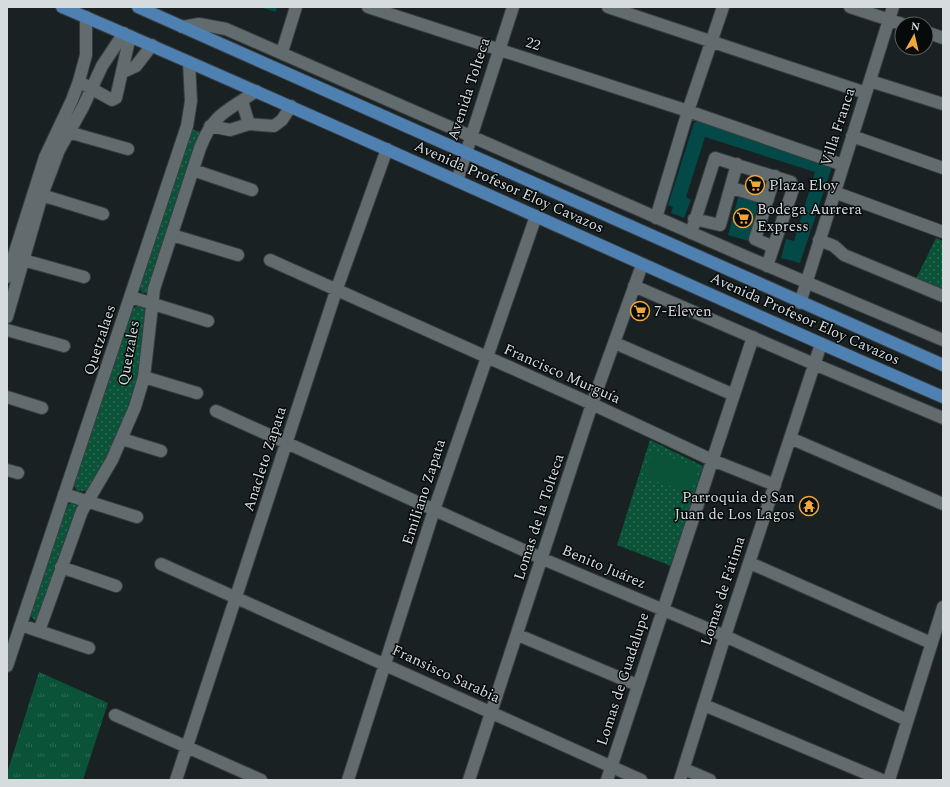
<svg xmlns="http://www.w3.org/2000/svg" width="950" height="787" font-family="Spectral,serif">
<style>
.grass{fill:url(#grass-tufts)}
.park{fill:url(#park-dots)}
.garden{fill:#0b5338}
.building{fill:#024947}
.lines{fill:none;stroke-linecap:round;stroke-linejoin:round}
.minor-casing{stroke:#373c3f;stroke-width:14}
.major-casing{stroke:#373c3f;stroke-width:14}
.minor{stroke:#626b6e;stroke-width:12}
.major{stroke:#4e81b1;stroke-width:12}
.labels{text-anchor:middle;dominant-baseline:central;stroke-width:3;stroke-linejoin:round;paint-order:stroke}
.street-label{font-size:15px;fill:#d6dbdd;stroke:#070a0b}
.poi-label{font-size:15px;fill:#d6dbdd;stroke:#070a0b;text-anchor:start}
</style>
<defs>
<pattern id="grass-tufts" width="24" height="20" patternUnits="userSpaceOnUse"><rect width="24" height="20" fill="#0b5338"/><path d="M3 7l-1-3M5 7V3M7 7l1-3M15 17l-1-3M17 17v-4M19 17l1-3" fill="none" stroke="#2e6b54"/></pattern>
<pattern id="park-dots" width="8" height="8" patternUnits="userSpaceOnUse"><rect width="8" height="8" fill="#0b5338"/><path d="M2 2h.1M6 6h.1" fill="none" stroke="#2e6b54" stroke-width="1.8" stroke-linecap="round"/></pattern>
</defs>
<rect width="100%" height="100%" fill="#192123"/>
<!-- grass -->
<path class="grass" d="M 39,672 L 108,703 L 83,780 L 7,780 L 7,773 Z"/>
<!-- park -->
<path class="park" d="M 191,129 L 201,132 L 149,289 L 147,293 L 142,293 L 139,287 Z
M 936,238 L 943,241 L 943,291 L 915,281 Z
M 140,305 L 147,311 C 145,333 143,356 139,378 C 129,418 110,452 90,488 L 87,491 L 77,491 L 73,484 L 131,309 Z
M 650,440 L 703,466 L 671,566 L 617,545 Z
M 73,502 L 77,504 L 78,509 L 39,619 L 35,621 L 30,615 L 66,506 Z"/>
<!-- garden -->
<path class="garden" d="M 652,451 L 699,467 L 691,493 L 643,477 Z"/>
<!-- building -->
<path class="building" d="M 259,7 L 277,7 L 276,12 Z
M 699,120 L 829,163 L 831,170 L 800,263 L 781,258 L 786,239 L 794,241 L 815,172 L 705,137 L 686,197 L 691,200 L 684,218 L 671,213 L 673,207 L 668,205 L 694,123 Z
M 738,197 L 759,202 L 748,241 L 728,235 Z"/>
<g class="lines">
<!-- minor casing -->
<g class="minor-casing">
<path id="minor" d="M 368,7 L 688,111 L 843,165
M 608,7 L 866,93
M 850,7 L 902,24
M 182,27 L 199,24 L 226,29 L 749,258 L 943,340
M 926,32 L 943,38
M 282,52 L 296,7
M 123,72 L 136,66 L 152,45
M 870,81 L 943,104
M 85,85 L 112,100 L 116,98 L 130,36
M 242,101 L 249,124
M 210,126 L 230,130 L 249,124 L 274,126 L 282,120 L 291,106
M 61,130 L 128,149
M 852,136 L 943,168
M 193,170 L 252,190
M 457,181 L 513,7
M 732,188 L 768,199
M 834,192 L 943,232
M 35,193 L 103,214
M 656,218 L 688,111 L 723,7
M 694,219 L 720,225 L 737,164
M 691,233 L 715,158 L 791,182 L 793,189 L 767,266
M 172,235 L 238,255
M 819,240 L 834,246 L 844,255 L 943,296
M 773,247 L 755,239 L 775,176
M 16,258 L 84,277
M 270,260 L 592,404 L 712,460 L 775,485
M 7,277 L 45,157 L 72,100 L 79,81 L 86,55 L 86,17
M 634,286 L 814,364 L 943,418
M 131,297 L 208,321
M 800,303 L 893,7
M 7,317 L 42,195 L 59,150 L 83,107 L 102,66 L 124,33
M 7,330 L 64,346
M 615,343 L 734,395
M 144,377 L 197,393
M 7,397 L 42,408
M 216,411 L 543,559 L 725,636 L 907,720
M 790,438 L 943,504
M 122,439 L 161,451
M 7,470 L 18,473
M 64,494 L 137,517
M 750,563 L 931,643
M 161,564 L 641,780
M 61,567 L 116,586
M 21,625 L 89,648
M 39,631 L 82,511 L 112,460 L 135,407 L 144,377 L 154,289 L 200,148 C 214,112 227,112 256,91
M 518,635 L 637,685
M 7,666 L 187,126 L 191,101 L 189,62
M 704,705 L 882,780
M 115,715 L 261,780
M 684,769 L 710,780
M 176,780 L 336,291 L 387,149
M 348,780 L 434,510 L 536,216
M 469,780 L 592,404 L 642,265
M 607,780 L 753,337
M 680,780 L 725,636 L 821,344
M 889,780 L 943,607"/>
</g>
<!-- major casing -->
<g class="major-casing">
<path id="major" d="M 62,7 C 357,133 648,269 943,397
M 138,7 L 943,365"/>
</g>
<!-- minor -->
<use href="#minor" class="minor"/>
<!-- major -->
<use href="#major" class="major"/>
</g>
<!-- icons -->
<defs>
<g id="supermarket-ring" transform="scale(1)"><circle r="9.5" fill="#070a0b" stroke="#efa73d" stroke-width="1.5"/><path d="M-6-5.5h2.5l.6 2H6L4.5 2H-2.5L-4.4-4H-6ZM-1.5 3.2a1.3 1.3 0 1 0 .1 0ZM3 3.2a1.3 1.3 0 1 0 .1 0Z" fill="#efa73d"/></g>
<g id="temple-ring" transform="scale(1)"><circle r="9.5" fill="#070a0b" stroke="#efa73d" stroke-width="1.5"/><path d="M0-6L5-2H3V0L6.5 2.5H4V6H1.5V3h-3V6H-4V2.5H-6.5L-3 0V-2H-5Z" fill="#efa73d"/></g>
</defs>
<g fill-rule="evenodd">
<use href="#supermarket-ring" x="755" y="185"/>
<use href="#supermarket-ring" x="743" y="218"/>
<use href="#supermarket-ring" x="640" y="311"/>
<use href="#temple-ring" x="809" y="506"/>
</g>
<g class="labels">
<!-- street labels -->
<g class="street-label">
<text transform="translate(533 44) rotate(18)">22</text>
<text transform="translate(469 89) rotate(-72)">Avenida Tolteca</text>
<text transform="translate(838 127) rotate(-72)">Villa Franca</text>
<text transform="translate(509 187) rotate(24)">Avenida Profesor Eloy Cavazos</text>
<text transform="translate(805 319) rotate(24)">Avenida Profesor Eloy Cavazos</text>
<text transform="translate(100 340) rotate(-72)">Quetzalaes</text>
<text transform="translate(129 353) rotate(-80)">Quetzales</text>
<text transform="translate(562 374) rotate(24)">Francisco Murguía</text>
<text transform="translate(265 459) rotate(-72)">Anacleto Zapata</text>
<text transform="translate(424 492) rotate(-72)">Emiliano Zapata</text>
<text transform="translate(539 517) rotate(-72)">Lomas de la Tolteca</text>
<text transform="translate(604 567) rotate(23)">Benito Juárez</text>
<text transform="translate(723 591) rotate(-72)">Lomas de Fátima</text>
<text transform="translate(446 674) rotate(25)">Fransisco Sarabia</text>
<text transform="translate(623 679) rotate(-72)">Lomas de Guadalupe</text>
</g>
<!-- poi labels -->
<g class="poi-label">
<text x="769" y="185">Plaza Eloy</text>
<text x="757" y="209">Bodega Aurrera<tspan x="757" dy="17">Express</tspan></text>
<text x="654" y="311">7-Eleven</text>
<text x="795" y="497" text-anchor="end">Parroquia de San<tspan x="795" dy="17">Juan de Los Lagos</tspan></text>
</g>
</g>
<!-- border -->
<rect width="950" height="787" fill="none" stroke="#d6dbdd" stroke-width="16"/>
<!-- north arrow -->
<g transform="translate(914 36) rotate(8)"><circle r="19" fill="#070a0b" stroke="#5a5e5f"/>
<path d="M0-3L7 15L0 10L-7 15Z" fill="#efa73d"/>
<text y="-6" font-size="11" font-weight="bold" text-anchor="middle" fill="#d6dbdd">N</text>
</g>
</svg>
